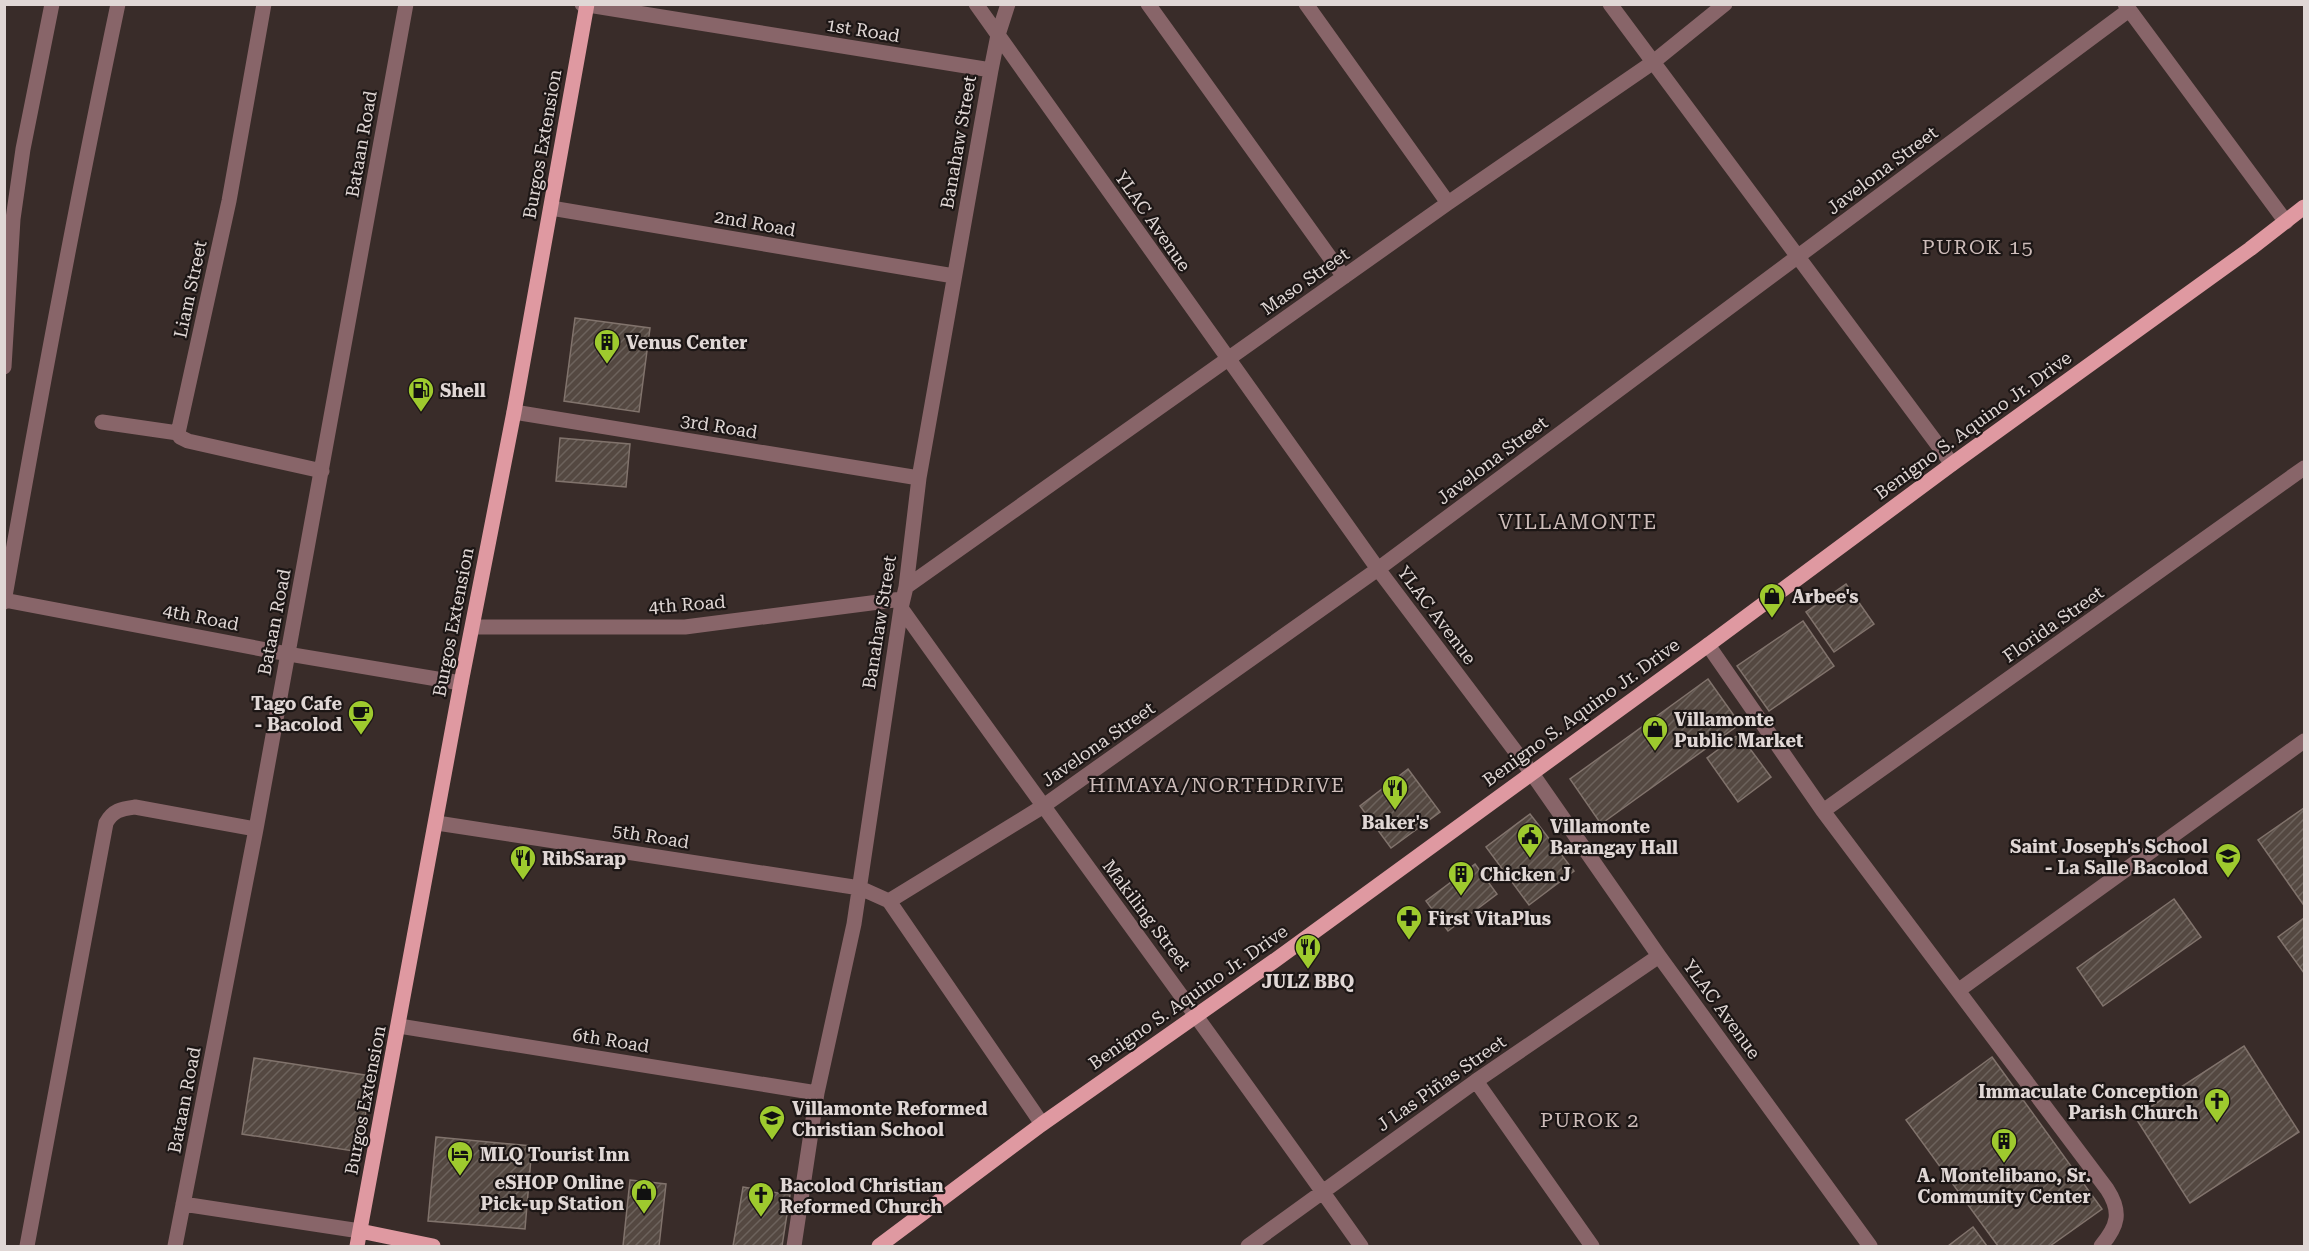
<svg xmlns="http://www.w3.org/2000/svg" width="2309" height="1251" font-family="'Roboto Serif',serif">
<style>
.building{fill:url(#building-hatch);stroke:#81736c;stroke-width:1.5}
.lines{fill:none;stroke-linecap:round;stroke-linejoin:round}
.minor{stroke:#886569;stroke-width:15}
.major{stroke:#df99a1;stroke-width:15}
.labels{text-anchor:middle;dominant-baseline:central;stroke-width:4.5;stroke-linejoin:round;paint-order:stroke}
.street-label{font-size:18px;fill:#e0d7d5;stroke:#1c1615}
.poi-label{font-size:18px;font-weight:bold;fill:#e0d7d5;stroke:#1c1615;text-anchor:start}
.neighbourhood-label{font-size:20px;letter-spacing:1.5px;fill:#cdbcb9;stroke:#1c1615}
.quarter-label{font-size:21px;letter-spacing:1.5px;fill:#cdbcb9;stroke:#1c1615}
</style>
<defs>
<pattern id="building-hatch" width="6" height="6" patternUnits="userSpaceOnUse" patternTransform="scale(1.5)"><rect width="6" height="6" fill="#544841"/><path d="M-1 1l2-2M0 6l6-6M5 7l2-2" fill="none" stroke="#6c625c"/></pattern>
</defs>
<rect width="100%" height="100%" fill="#392c29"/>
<!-- building -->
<path class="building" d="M 575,318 L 650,328 L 639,412 L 564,401 Z
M 560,438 L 630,444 L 626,487 L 556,481 Z
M 1846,584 L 1874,624 L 1834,652 L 1806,612 Z
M 1803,621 L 1834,666 L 1769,711 L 1737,666 Z
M 1708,679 L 1740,724 L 1601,824 L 1570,779 Z
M 1739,734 L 1771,777 L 1738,802 L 1707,758 Z
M 1408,769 L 1440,812 L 1391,848 L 1360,806 Z
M 2304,808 L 2304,903 L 2303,904 L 2258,840 Z
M 1530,814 L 1574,871 L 1529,905 L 1486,847 Z
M 1475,864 L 1497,894 L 1448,931 L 1426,901 Z
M 2174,899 L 2201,937 L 2103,1006 L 2077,968 Z
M 2304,918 L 2304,973 L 2278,937 Z
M 2244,1046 L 2299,1132 L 2190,1203 L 2135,1117 Z
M 1992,1057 L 2102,1209 L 2050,1246 L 1998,1246 L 1906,1120 Z
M 254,1058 L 371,1076 L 360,1152 L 242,1134 Z
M 436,1137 L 532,1146 L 525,1229 L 428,1221 Z
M 630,1180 L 666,1184 L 659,1246 L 623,1246 Z
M 743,1187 L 790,1195 L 782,1246 L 733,1246 Z
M 1973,1227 L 1987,1246 L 1948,1246 Z"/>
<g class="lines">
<!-- minor -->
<path class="minor" d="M 264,4 L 229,201 L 178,433 L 180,437 L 188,441 L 322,471
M 582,4 L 991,70
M 976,4 L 1378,569 L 1531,772 L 1659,956 L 1870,1246
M 1148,4 L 1344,277
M 1306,4 L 1448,203
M 1610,4 L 1952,464
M 2125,4 L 2286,222
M 551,208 L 954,276
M 4,367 L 13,219 L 23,149 L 52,4
M 514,412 L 919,478
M 102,422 L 178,433
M 906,587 L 1448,203 L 1652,63 L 1725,4
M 4,600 L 288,654 L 461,683
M 4,602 C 39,402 76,203 118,4
M 901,608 C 1053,822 1210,1032 1361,1246
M 473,627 L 685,627 L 902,599
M 1708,645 L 1823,811 L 2107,1189 C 2122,1212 2118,1226 2101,1246
M 1823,811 L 2304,468
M 437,823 L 860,888 L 889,901 L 1042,807 L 1378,569 L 2129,10
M 889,901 L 1042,1124
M 1959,990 L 2304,741
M 399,1026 L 817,1093
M 1476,1081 L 1592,1246
M 183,1204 L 360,1231
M 27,1246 L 106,823 C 113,810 121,809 135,807 L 256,829
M 175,1246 L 256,829 L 406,4
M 794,1246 L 817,1093 L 854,924 L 901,608 L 906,587 L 919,478 L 991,70 L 998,35 L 1008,4
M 1248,1246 L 1476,1081 L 1659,956"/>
<!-- major -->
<path class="major" d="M 360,1231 L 433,1246
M 357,1246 L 461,683 L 514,412 L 587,4
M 879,1246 L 1042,1124 L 1274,961 L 1708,645 L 1952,464 L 2250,249 L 2304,207"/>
</g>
<!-- icons -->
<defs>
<g id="building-pin" transform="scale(1.35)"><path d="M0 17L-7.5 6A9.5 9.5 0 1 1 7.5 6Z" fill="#9eca2e" stroke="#1c1615"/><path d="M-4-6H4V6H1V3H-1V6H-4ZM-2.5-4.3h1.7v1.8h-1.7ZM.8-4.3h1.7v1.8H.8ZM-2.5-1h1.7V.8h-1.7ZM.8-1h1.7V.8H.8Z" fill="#111"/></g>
<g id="fuel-pin" transform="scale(1.35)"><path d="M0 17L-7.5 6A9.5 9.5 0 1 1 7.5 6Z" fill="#9eca2e" stroke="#1c1615"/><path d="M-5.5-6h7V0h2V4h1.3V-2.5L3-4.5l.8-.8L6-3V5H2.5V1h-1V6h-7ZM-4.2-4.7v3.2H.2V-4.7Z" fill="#111"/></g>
<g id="shop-pin" transform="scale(1.35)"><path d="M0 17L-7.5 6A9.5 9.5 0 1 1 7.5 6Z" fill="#9eca2e" stroke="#1c1615"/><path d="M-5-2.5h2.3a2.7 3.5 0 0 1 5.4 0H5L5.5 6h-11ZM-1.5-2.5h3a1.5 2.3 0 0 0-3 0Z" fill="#111"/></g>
<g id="cafe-pin" transform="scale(1.35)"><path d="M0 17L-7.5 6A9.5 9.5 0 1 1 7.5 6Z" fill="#9eca2e" stroke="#1c1615"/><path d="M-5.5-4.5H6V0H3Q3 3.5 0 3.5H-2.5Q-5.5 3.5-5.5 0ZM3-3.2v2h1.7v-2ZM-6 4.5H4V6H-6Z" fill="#111"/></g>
<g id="restaurant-pin" transform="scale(1.35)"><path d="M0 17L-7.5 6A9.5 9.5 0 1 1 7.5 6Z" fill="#9eca2e" stroke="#1c1615"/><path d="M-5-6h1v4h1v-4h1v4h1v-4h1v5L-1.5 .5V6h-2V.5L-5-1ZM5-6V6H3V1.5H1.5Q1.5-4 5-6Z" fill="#111"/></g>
<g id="civic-pin" transform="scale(1.35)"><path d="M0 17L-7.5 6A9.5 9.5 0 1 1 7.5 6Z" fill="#9eca2e" stroke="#1c1615"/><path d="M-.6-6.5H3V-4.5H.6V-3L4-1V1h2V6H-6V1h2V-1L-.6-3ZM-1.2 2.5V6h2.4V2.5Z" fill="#111"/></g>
<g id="school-pin" transform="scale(1.35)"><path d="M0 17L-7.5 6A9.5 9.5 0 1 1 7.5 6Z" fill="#9eca2e" stroke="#1c1615"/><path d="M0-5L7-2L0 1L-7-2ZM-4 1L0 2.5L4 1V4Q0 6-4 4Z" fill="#111"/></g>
<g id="pharmacy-pin" transform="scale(1.35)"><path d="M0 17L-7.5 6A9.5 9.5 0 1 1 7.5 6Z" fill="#9eca2e" stroke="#1c1615"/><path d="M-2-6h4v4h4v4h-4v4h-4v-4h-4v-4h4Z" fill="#111"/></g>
<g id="church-pin" transform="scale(1.35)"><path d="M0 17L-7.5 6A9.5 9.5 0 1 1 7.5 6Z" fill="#9eca2e" stroke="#1c1615"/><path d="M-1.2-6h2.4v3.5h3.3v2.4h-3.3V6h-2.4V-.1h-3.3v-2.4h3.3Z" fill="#111"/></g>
<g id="hotel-pin" transform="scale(1.35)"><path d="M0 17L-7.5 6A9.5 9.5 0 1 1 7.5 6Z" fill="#9eca2e" stroke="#1c1615"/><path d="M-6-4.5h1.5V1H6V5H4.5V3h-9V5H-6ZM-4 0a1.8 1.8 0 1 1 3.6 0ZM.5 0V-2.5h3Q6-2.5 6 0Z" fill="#111"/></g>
</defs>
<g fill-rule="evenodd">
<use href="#building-pin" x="607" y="342"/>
<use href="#fuel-pin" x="421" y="390"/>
<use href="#shop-pin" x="1772" y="596"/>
<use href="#cafe-pin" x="361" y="713"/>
<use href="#shop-pin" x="1655" y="729"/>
<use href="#restaurant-pin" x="1395" y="788"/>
<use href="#civic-pin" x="1530" y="836"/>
<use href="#school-pin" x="2228" y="856"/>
<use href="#restaurant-pin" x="523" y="858"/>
<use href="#building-pin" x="1461" y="874"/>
<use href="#pharmacy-pin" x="1409" y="918"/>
<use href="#restaurant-pin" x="1308" y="947"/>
<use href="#church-pin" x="2217" y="1101"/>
<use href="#school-pin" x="772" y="1118"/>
<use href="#building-pin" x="2004" y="1141"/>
<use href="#hotel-pin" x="460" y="1154"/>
<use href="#shop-pin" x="644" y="1192"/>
<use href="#church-pin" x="761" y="1195"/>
</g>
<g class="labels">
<!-- street labels -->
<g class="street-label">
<text transform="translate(863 30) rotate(9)">1st Road</text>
<text transform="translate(958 142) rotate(-80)">Banahaw Street</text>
<text transform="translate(361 144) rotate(-80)">Bataan Road</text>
<text transform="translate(542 144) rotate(-80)">Burgos Extension</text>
<text transform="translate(1882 170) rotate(-37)">Javelona Street</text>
<text transform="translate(1153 221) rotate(55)">YLAC Avenue</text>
<text transform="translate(755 223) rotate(10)">2nd Road</text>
<text transform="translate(1305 281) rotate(-35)">Maso Street</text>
<text transform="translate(190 289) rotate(-78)">Liam Street</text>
<text transform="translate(1973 425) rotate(-36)">Benigno S. Aquino Jr. Drive</text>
<text transform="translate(719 426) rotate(9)">3rd Road</text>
<text transform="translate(1492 460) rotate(-37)">Javelona Street</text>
<text transform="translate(687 604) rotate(-4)">4th Road</text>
<text transform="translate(1437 615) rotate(53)">YLAC Avenue</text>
<text transform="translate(201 617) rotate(11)">4th Road</text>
<text transform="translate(274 622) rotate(-79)">Bataan Road</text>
<text transform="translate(453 622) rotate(-79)">Burgos Extension</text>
<text transform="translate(879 622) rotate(-81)">Banahaw Street</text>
<text transform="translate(2053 624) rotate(-35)">Florida Street</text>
<text transform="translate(1581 712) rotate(-36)">Benigno S. Aquino Jr. Drive</text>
<text transform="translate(1098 744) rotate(-35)">Javelona Street</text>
<text transform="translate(651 836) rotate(9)">5th Road</text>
<text transform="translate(1147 915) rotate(53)">Makiling Street</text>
<text transform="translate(1188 997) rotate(-35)">Benigno S. Aquino Jr. Drive</text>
<text transform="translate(1722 1009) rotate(54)">YLAC Avenue</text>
<text transform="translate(611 1040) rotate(9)">6th Road</text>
<text transform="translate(1441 1083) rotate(-35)">J Las Piñas Street</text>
<text transform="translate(184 1100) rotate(-79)">Bataan Road</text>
<text transform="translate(365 1100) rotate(-79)">Burgos Extension</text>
</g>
<!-- poi labels -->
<g class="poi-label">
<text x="626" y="342">Venus Center</text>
<text x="440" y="390">Shell</text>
<text x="1792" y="596">Arbee's</text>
<text x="342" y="703" text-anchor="end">Tago Cafe<tspan x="342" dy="21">- Bacolod</tspan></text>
<text x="1674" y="719">Villamonte<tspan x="1674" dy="21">Public Market</tspan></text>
<text x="1395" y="822" text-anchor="middle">Baker's</text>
<text x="1550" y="826">Villamonte<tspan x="1550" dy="21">Barangay Hall</tspan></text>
<text x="2208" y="846" text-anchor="end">Saint Joseph's School<tspan x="2208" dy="21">- La Salle Bacolod</tspan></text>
<text x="542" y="858">RibSarap</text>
<text x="1480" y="874">Chicken J</text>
<text x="1428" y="918">First VitaPlus</text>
<text x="1308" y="981" text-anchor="middle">JULZ BBQ</text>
<text x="2198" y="1091" text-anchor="end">Immaculate Conception<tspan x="2198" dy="21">Parish Church</tspan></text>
<text x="792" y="1108">Villamonte Reformed<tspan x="792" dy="21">Christian School</tspan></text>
<text x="480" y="1154">MLQ Tourist Inn</text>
<text x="2004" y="1175" text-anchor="middle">A. Montelibano, Sr.<tspan x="2004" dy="21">Community Center</tspan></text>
<text x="624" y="1182" text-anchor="end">eSHOP Online<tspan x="624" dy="21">Pick-up Station</tspan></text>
<text x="780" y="1185">Bacolod Christian<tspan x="780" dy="21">Reformed Church</tspan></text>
</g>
<!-- neighbourhood labels -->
<g class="neighbourhood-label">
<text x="1978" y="247">PUROK 15</text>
<text x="1217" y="785">HIMAYA/NORTHDRIVE</text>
<text x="1590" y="1120">PUROK 2</text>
</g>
<!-- quarter labels -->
<g class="quarter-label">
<text x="1578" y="522">VILLAMONTE</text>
</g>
</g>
<!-- border -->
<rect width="2309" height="1251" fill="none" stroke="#e0d7d5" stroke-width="12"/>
</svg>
